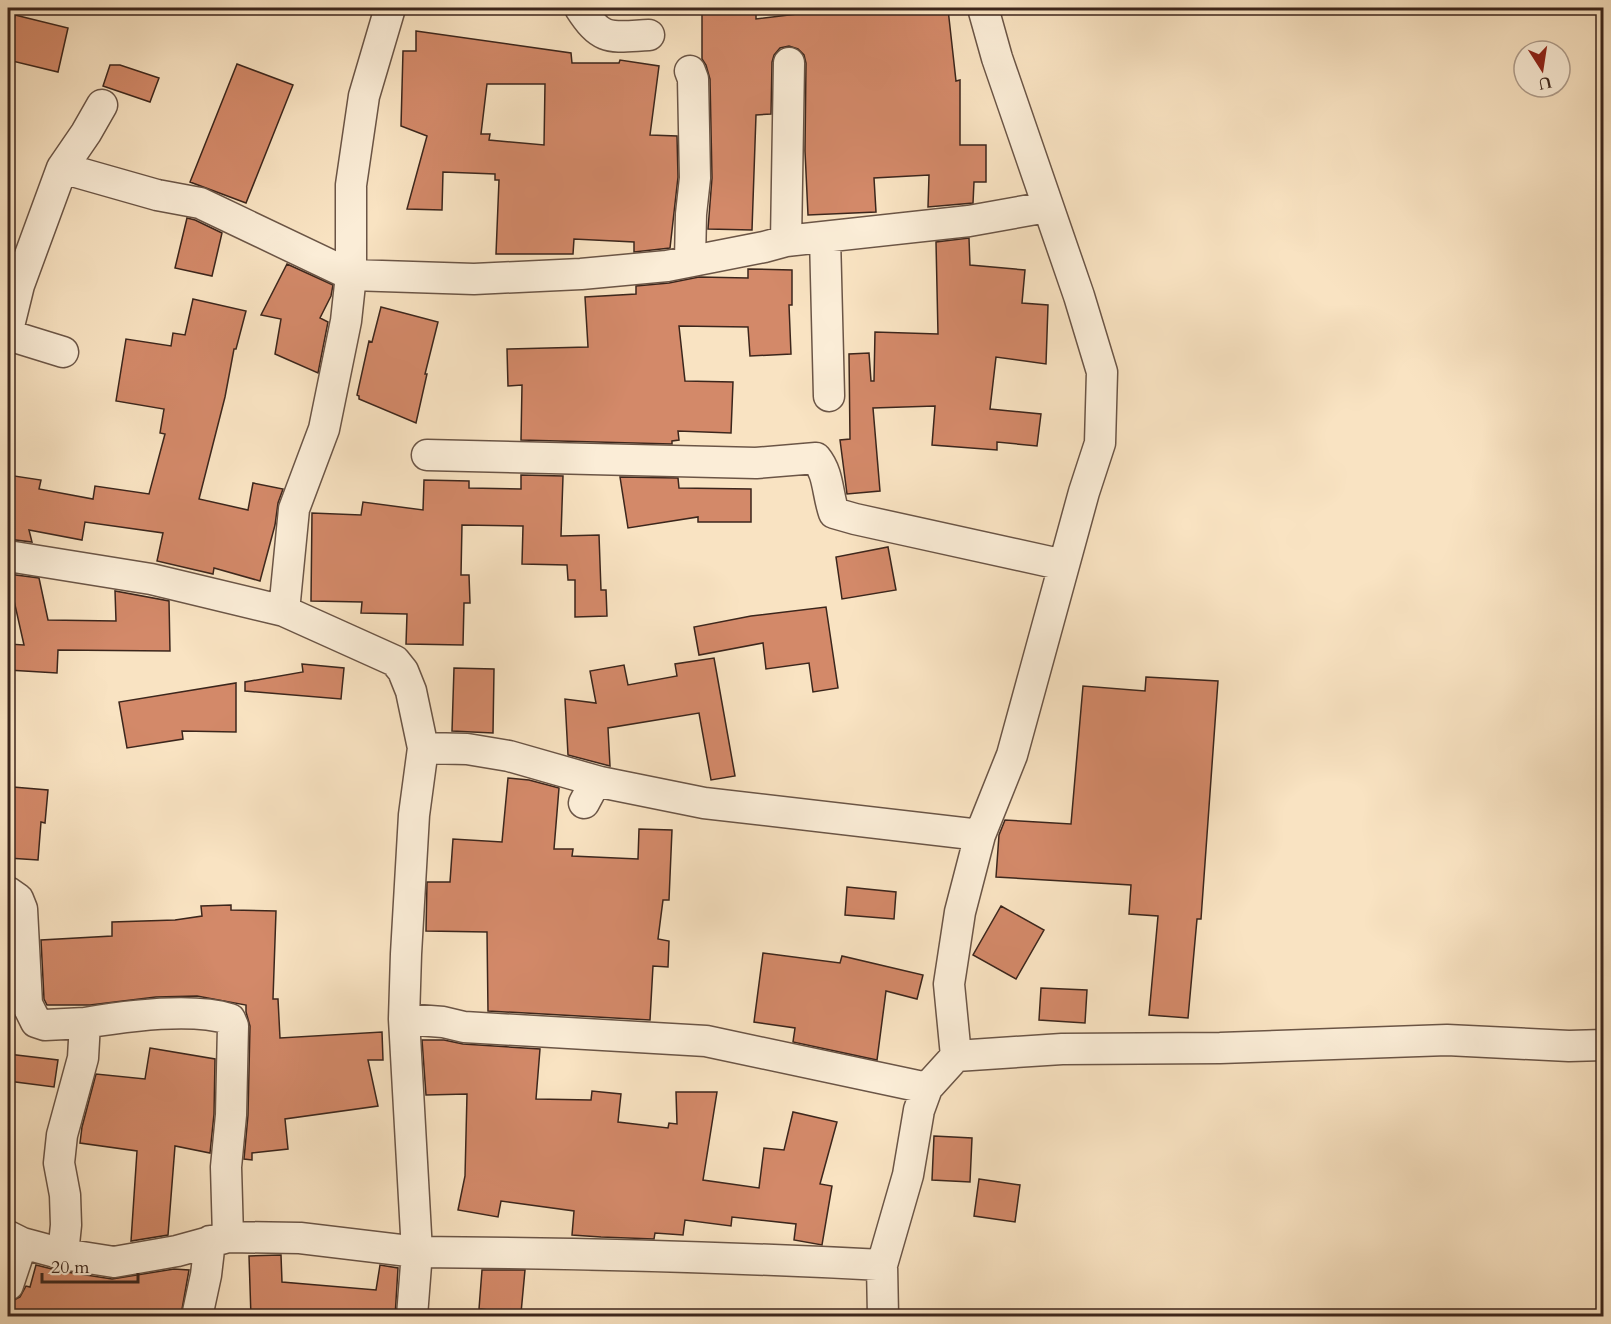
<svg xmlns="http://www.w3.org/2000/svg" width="1611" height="1324" font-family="Cardo,serif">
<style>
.building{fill:#d38969;stroke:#3c261c;stroke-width:1.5;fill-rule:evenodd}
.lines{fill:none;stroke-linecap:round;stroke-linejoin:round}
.street-casing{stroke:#6b5546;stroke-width:33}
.street{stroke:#fbedd7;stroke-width:30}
</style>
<rect width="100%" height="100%" fill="#f9e3c2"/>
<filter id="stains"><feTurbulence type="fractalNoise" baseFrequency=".00333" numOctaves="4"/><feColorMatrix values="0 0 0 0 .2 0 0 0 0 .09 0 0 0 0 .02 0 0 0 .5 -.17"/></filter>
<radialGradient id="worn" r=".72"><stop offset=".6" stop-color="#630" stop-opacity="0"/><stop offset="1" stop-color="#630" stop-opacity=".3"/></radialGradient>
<!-- building -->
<path class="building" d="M 702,8 L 727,8 L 727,13 L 756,14 L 756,19 L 830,10 L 830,8 L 895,8 L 895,14 L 948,9 L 956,81 L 960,80 L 960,145 L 986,145 L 986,182 L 974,182 L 973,203 L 928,207 L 929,175 L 874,178 L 876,212 L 808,215 L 805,151 L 806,63 L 804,55 L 798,49 L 789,46 L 780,48 L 774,55 L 772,62 L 771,114 L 756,115 L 752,230 L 708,229 L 712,178 L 710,79 L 706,65 L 702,59 Z
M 15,15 L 68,28 L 58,72 L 8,60 L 8,49 Z
M 416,31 L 571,53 L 572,63 L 619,63 L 620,60 L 659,66 L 650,135 L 677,136 L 678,177 L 670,248 L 634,252 L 634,242 L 574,239 L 573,254 L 496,254 L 499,180 L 495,180 L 495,174 L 443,172 L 442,210 L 407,209 L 427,136 L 401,126 L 403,51 L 416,51 ZM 487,84 L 545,84 L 544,145 L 489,140 L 490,134 L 481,134 Z
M 237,64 L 293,85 L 246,203 L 190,182 Z
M 110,65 L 120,65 L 159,78 L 150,102 L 103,86 Z
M 187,218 L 195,220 L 222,233 L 212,276 L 175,268 Z
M 969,238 L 970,265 L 1025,270 L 1022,303 L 1048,305 L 1046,364 L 996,357 L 990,409 L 1041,414 L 1037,446 L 997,442 L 997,450 L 932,445 L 935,406 L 873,408 L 880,491 L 847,494 L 840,440 L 850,439 L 849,354 L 869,353 L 871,381 L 874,381 L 875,332 L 938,334 L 936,242 Z
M 287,264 L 333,285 L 331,296 L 320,318 L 328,322 L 318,373 L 275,354 L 281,319 L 261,315 Z
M 748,269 L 792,270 L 792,305 L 789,305 L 791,354 L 750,356 L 748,327 L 679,326 L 685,381 L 733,382 L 731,433 L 678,431 L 679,440 L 672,441 L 672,444 L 521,440 L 522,385 L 508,386 L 507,349 L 588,347 L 585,297 L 636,294 L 636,286 L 669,283 L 699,277 L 748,278 Z
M 193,299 L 246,311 L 236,349 L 234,349 L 225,397 L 199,499 L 248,510 L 253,483 L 283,489 L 278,503 L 275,525 L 260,581 L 214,568 L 213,574 L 157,561 L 163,533 L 85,522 L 82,540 L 29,530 L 32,542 L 8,539 L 8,475 L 41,480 L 39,489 L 93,499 L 95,486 L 149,494 L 165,434 L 160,433 L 164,409 L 116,401 L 126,339 L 171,346 L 173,333 L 185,335 Z
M 381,307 L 438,322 L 425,374 L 427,374 L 416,423 L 359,399 L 359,396 L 357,395 L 369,341 L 372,342 Z
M 521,475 L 563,476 L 561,536 L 599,535 L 601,590 L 606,590 L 607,616 L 575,617 L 575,580 L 568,580 L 567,565 L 522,564 L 523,526 L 462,525 L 461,575 L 469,575 L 470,603 L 464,603 L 463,645 L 406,644 L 407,614 L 361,613 L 362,602 L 311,601 L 312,513 L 361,515 L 363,502 L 423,510 L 424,480 L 469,481 L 469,488 L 521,489 Z
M 620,477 L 678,478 L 679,488 L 751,489 L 751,522 L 698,522 L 698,517 L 628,528 Z
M 888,547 L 896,590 L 842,599 L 836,557 Z
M 8,574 L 39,578 L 48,620 L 116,621 L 115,591 L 169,601 L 170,651 L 58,650 L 57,673 L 8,670 L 8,644 L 24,645 Z
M 826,607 L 838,688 L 813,692 L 809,663 L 766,669 L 763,643 L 699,655 L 694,627 L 751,616 Z
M 714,658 L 735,776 L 711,780 L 699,713 L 608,728 L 610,766 L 568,755 L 565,699 L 596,703 L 590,671 L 624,665 L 628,685 L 677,676 L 675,664 Z
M 302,664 L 344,668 L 341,699 L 245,691 L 245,682 L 303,672 Z
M 454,668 L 494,669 L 493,733 L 452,731 Z
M 1146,677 L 1218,681 L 1201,919 L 1197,919 L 1188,1018 L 1149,1015 L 1158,916 L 1129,914 L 1131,885 L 996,877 L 999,835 L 1005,820 L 1071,824 L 1083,686 L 1145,691 Z
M 236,683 L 236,732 L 182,731 L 183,739 L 127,748 L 119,702 Z
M 508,778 L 529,780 L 559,788 L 554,849 L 573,849 L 572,856 L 638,859 L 639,829 L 672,830 L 669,900 L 663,900 L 658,939 L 669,941 L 668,967 L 653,966 L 650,1020 L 488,1011 L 487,932 L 426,931 L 427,882 L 450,882 L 453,839 L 502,842 Z
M 13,787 L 48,790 L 45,823 L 41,822 L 38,860 L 8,858 Z
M 847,887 L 896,892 L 894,919 L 845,915 Z
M 231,905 L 231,910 L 276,911 L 273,999 L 278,999 L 280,1038 L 382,1032 L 383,1060 L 368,1060 L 378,1106 L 285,1119 L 288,1149 L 252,1153 L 252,1160 L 244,1159 L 248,1115 L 250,1026 L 246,1012 L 246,1005 L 197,996 L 156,997 L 90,1005 L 47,1005 L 44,999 L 41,940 L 112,936 L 112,922 L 175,920 L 202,916 L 201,906 Z
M 1001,906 L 1044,930 L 1016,979 L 973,955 Z
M 763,953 L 840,963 L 842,956 L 923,975 L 917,999 L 886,991 L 877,1060 L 793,1042 L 795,1028 L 754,1022 Z
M 1041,988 L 1087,990 L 1085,1023 L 1039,1020 Z
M 422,1040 L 444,1040 L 463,1044 L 540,1049 L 536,1099 L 591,1100 L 592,1091 L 621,1094 L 618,1122 L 668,1128 L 669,1123 L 677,1124 L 676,1092 L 717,1092 L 703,1180 L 759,1188 L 764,1148 L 784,1150 L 793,1112 L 837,1122 L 820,1184 L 832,1186 L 822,1245 L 794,1240 L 796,1224 L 732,1217 L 731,1226 L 685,1220 L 683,1235 L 655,1233 L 654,1239 L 601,1237 L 572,1235 L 574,1211 L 501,1201 L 498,1217 L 458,1210 L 465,1176 L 467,1094 L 426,1095 Z
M 150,1048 L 215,1059 L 214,1114 L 210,1153 L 175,1146 L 168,1235 L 131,1241 L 137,1151 L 80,1143 L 82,1127 L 96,1074 L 145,1079 Z
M 8,1054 L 58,1060 L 54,1087 L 8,1081 Z
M 934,1136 L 972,1138 L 970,1182 L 932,1180 Z
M 979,1179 L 1020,1185 L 1015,1222 L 974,1216 Z
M 281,1255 L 282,1282 L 376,1290 L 380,1265 L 398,1268 L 395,1317 L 251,1317 L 249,1256 Z
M 36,1265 L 60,1271 L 112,1279 L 174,1269 L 189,1270 L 181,1315 L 151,1313 L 151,1317 L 30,1317 L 8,1312 L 10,1302 L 20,1297 L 26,1286 L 30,1287 Z
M 482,1270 L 525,1270 L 521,1313 L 479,1309 Z"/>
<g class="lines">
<!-- street casing -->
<g class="street-casing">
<path id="street" d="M 580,8 C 602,42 610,37 649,35
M 62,168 L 86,133 L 102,105
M 825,237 L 829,396
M 786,241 L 789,63
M 690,261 L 691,214 L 695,178 L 693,79 L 690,71
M 8,330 L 19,285 L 62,168 L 157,195 L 200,203 L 351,275 L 351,185 L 364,96 L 390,8
M 8,335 L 63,352
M 427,455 L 756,463 L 816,458 C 829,474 827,493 834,513 L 855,519 L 1064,565
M 8,556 L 151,579 L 284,611 L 395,661 L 403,671 L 411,691 L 423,748 L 414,815 L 406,954 L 404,1019 L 417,1252 L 300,1238 L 228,1237 L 177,1251 L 114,1262 L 63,1254 L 22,1243 L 8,1236
M 284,611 L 294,509 L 324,429 L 346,321 L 351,275 L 474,279 L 581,274 L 667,266 L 764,247 L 786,241 L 969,221 L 1047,207
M 423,748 L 467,749 L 509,756 L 600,782 L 592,788 L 584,803
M 600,782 L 704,803 L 980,835
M 8,892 L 18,899 L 22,909 L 27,1004 L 36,1022 L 45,1025 L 85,1023
M 404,1019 L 443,1022 L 464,1027 L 706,1041 L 927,1088
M 956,1056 L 949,984 L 960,912 L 980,835 L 1012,755 L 1084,492 L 1100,443 L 1102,372 L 1079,296 L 997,58 L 983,8
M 63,1254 L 66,1225 L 65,1195 L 59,1163 L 62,1135 L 83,1058 L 85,1023 C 126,1016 190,1007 230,1019 L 233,1026 L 231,1115 L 226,1167 L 228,1237
M 8,1285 L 22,1243
M 198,1312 L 206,1275 L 210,1241
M 412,1316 L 417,1252 C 572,1253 727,1257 882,1265
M 883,1316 L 882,1265 L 908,1175 L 919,1110 L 927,1088 L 956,1056 L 1062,1049 L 1220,1048 L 1447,1040 L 1569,1046 L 1604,1045"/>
</g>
<!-- street -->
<use href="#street" class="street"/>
</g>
<!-- margin -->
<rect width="1611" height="1324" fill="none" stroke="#f9e3c2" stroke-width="30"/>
<rect x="9" y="9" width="1593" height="1306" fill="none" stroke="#3c261c" stroke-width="3"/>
<rect x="15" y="15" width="1581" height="1294" fill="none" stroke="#3c261c" stroke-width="1.5"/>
<!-- north arrow -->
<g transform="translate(1542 69) rotate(168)"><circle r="28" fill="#fbedd7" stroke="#af9d8c" stroke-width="1.5"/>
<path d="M0-4.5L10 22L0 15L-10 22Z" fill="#8f2418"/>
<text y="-9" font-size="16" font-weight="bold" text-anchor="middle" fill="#3c261c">U</text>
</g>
<!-- scale -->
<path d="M42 1273v9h96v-9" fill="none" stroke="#3c261c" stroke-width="3"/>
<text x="51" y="1273" font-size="18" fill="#3c261c" stroke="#fbedd7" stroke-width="4.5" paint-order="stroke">20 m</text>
<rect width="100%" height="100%" filter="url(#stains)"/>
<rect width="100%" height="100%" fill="url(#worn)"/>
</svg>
